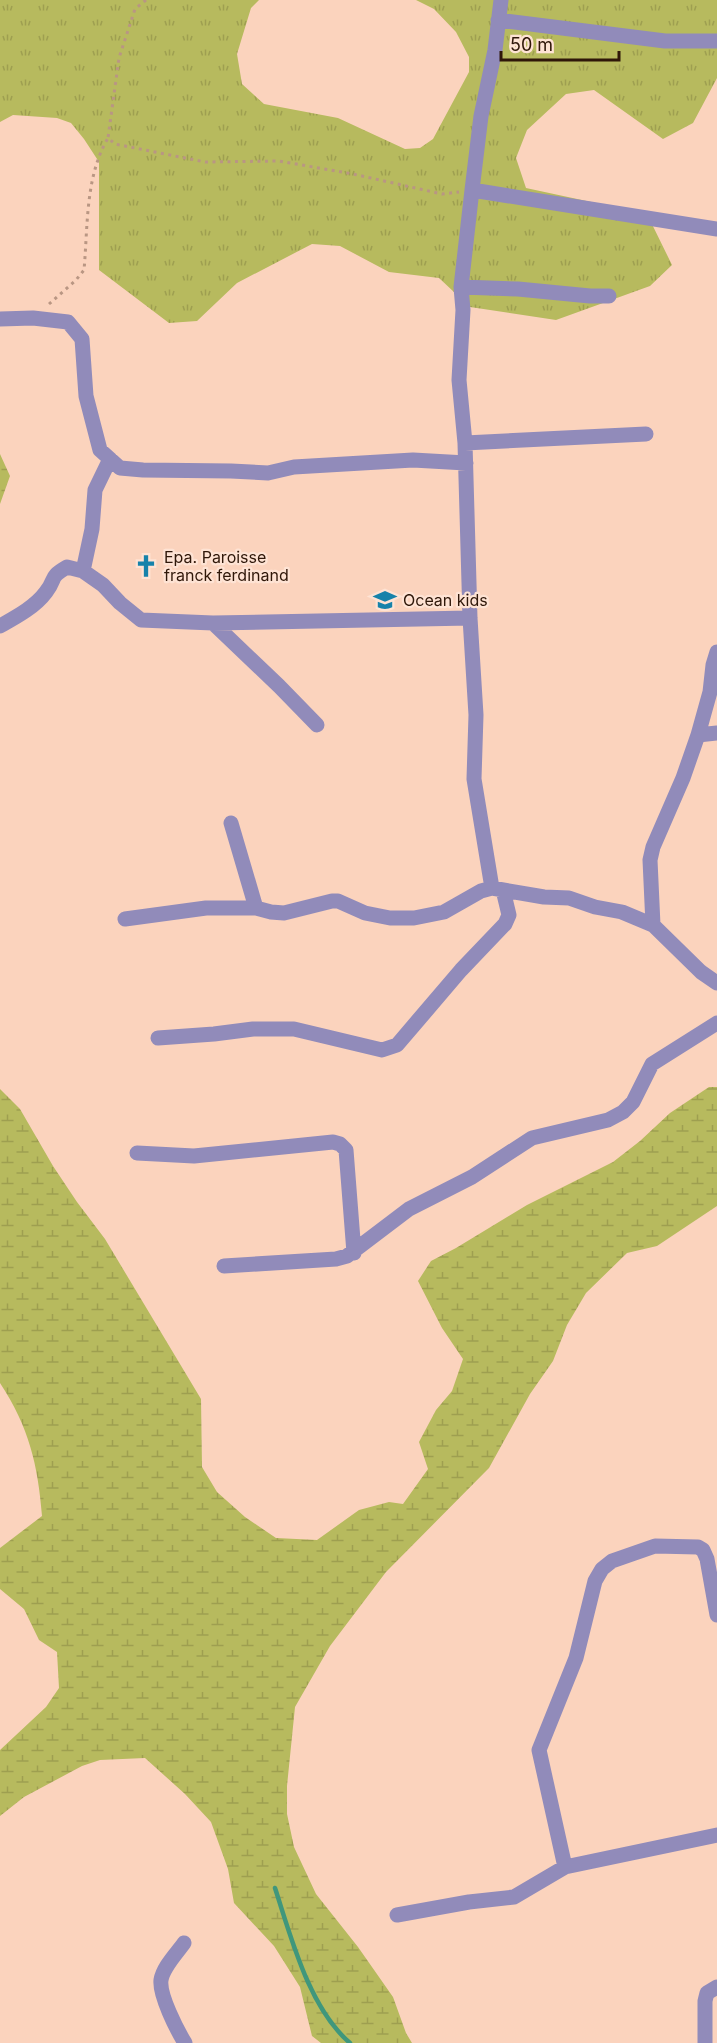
<svg xmlns="http://www.w3.org/2000/svg" width="717" height="2043" font-family="Inter,sans-serif">
<style>
.grass{fill:url(#grass-tufts)}
.wetland{fill:url(#wetland-marsh)}
.lines{fill:none;stroke-linecap:round;stroke-linejoin:round}
.stream{stroke:#40977c;stroke-width:4.5}
.path{stroke:#b99683;stroke-width:3;stroke-dasharray:3 4.5;stroke-linecap:butt}
.minor{stroke:#918bba;stroke-width:15}
.labels{text-anchor:middle;dominant-baseline:central;stroke-width:4.5;stroke-linejoin:round;paint-order:stroke}
.poi-label{font-size:16px;fill:#2f1709;stroke:#fee3d4;text-anchor:start}
</style>
<defs>
<pattern id="grass-tufts" width="24" height="20" patternUnits="userSpaceOnUse" patternTransform="scale(1.5)"><rect width="24" height="20" fill="#b7ba5e"/><path d="M3 7l-1-3M5 7V3M7 7l1-3M15 17l-1-3M17 17v-4M19 17l1-3" fill="none" stroke="#9e9f50"/></pattern>
<pattern id="wetland-marsh" width="20" height="14" patternUnits="userSpaceOnUse" patternTransform="scale(1.5)"><rect width="20" height="14" fill="#b7ba5e"/><path d="M1 5h8M5 5V1M11 12h8M15 12V8" fill="none" stroke="#9e9f50"/></pattern>
</defs>
<rect width="100%" height="100%" fill="#fbd3bd"/>
<!-- grass -->
<path class="grass" d="M 0,0 L 259,0 L 251,8 L 237,54 L 242,84 L 264,104 L 338,118 L 405,149 L 420,148 L 433,139 L 469,72 L 469,57 L 456,32 L 434,9 L 416,0 L 717,0 L 717,78 L 693,123 L 663,139 L 594,90 L 566,94 L 527,130 L 516,158 L 526,188 L 647,214 L 672,265 L 650,286 L 556,320 L 470,307 L 439,278 L 389,272 L 340,246 L 312,244 L 237,283 L 197,321 L 169,323 L 99,270 L 99,162 L 84,139 L 71,123 L 57,118 L 13,115 L 0,122 Z"/>
<!-- wetland -->
<path class="wetland" d="M 0,454 L 10,476 L 0,504 Z
M 709,1087 L 717,1087 L 717,1206 L 657,1246 L 627,1253 L 586,1293 L 567,1325 L 553,1361 L 530,1394 L 489,1468 L 386,1572 L 330,1646 L 295,1707 L 287,1786 L 287,1814 L 294,1847 L 316,1894 L 358,1947 L 393,1997 L 406,2033 L 412,2043 L 321,2043 L 312,2036 L 300,1987 L 274,1946 L 234,1903 L 228,1869 L 211,1822 L 185,1794 L 145,1758 L 100,1760 L 82,1766 L 24,1797 L 0,1816 L 0,1750 L 46,1707 L 59,1688 L 57,1652 L 39,1640 L 24,1609 L 0,1589 L 0,1548 L 42,1516 C 38,1465 29,1427 0,1383 L 0,1089 L 20,1109 L 53,1166 L 77,1202 L 105,1239 L 201,1399 L 202,1467 L 217,1492 L 245,1517 L 276,1538 L 317,1540 L 359,1510 L 389,1502 L 403,1504 L 428,1469 L 419,1442 L 436,1410 L 452,1391 L 463,1359 L 442,1328 L 418,1281 L 431,1261 L 456,1248 L 527,1205 L 613,1162 L 640,1141 L 670,1113 Z"/>
<g class="lines">
<!-- stream -->
<path class="stream" d="M 275,1888 C 291,1937 309,2008 350,2043"/>
<!-- path -->
<path class="path" d="M 146,0 L 135,9 L 119,58 L 108,138 L 115,144 L 205,162 L 279,161 L 353,174 L 442,194 L 459,192
M 49,304 L 76,280 L 84,270 C 88,226 85,177 108,138"/>
<!-- minor -->
<path class="minor" d="M 498,20 L 665,41 L 717,41
M 472,190 L 717,229
M 461,287 L 518,289 L 590,296 L 609,296
M 0,319 L 33,318 L 68,322 L 82,339 L 86,396 L 100,450 L 120,468 L 143,470 L 231,471 L 268,473 L 294,467 L 413,460 L 466,463
M 465,443 L 646,434
M 83,571 L 92,529 L 95,490 L 110,459
M 213,623 L 279,686 L 317,725
M 0,626 C 16,617 35,607 46,592 C 57,578 48,578 67,567 L 83,571 L 103,585 L 120,603 L 141,620 L 213,623 L 470,618
M 698,735 L 717,733
M 231,823 L 256,908
M 492,888 L 474,779 L 476,715 L 470,618 L 465,443 L 459,380 L 463,310 L 461,287 L 472,190 L 481,116 L 495,50 L 501,0
M 125,919 L 206,908 L 256,908 L 271,912 L 284,913 L 332,901 L 338,901 L 365,913 L 390,918 L 414,918 L 444,912 L 481,891 L 492,888 L 544,897 L 569,898 L 595,907 L 622,912 L 653,925 L 701,972 L 717,983
M 653,925 L 650,860 L 653,847 L 683,778 L 698,735 L 710,692 L 713,665 L 717,652
M 158,1038 L 214,1034 L 253,1029 L 294,1029 L 382,1050 L 397,1045 L 461,970 L 505,924 L 509,915 L 503,890
M 137,1153 L 194,1156 L 333,1142 L 340,1144 L 346,1150 L 354,1253
M 224,1266 L 336,1259 L 347,1256 L 409,1209 L 472,1177 L 532,1138 L 608,1120 L 623,1112 L 633,1102 L 652,1064 L 717,1023
M 565,1867 L 539,1750 L 576,1658 L 595,1581 L 602,1569 L 612,1561 L 655,1546 L 698,1547 L 703,1550 L 707,1559 L 717,1615
M 397,1915 L 469,1902 L 514,1897 L 565,1867 L 717,1835
M 184,1943 C 177,1953 163,1967 161,1980 C 159,1995 177,2030 185,2043
M 705,2043 L 705,2001 L 707,1993 L 717,1987"/>
</g>
<!-- icons -->
<defs>
<g id="church-bare" transform="scale(1.8)"><path d="M-1.2-6h2.4v3.5h3.3v2.4h-3.3V6h-2.4V-.1h-3.3v-2.4h3.3Z" fill="#1682aa" stroke="#fee3d4" stroke-width="2.5" paint-order="stroke"/></g>
<g id="school-bare" transform="scale(1.8)"><path d="M0-5L7-2L0 1L-7-2ZM-4 1L0 2.5L4 1V4Q0 6-4 4Z" fill="#1682aa" stroke="#fee3d4" stroke-width="2.5" paint-order="stroke"/></g>
</defs>
<g fill-rule="evenodd">
<use href="#church-bare" x="146" y="566"/>
<use href="#school-bare" x="385" y="600"/>
</g>
<g class="labels">
<!-- poi labels -->
<g class="poi-label">
<text x="164" y="557">Epa. Paroisse<tspan x="164" dy="18">franck ferdinand</tspan></text>
<text x="403" y="600">Ocean kids</text>
</g>
</g>
<!-- scale -->
<path d="M501 51v9h118v-9" fill="none" stroke="#2f1709" stroke-width="3"/>
<text x="510" y="51" font-size="18" fill="#2f1709" stroke="#fee3d4" stroke-width="4.5" paint-order="stroke">50 m</text>
</svg>
